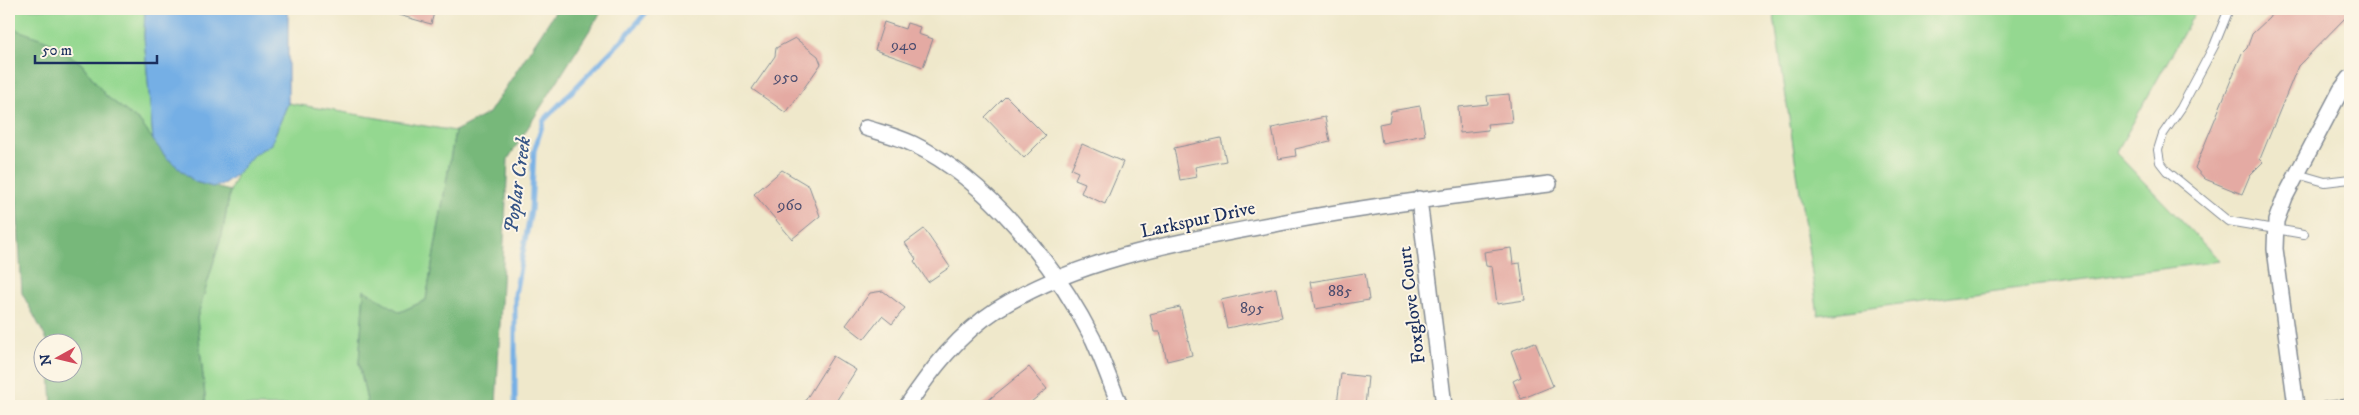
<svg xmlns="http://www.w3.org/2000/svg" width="2359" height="415" font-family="'IM FELL DW Pica',serif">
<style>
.green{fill:#94d890;stroke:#588477}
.forest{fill:#77b87a;stroke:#49746c}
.water{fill:#74afe5;stroke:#486fa2}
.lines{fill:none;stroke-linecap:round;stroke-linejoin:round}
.stream{stroke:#74afe5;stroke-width:5}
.building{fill:#e4aaa3}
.lane-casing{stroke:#858c94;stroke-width:10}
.street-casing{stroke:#858c94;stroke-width:18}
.lane{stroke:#fff;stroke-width:8}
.street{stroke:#fff;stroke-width:15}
.labels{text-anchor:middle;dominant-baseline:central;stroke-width:4;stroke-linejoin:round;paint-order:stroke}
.number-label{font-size:16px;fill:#4d4e6f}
.street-label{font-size:19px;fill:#1b2f5e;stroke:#fcf5e5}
.water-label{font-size:20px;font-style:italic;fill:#365586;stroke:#fcf5e5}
</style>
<rect width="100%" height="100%" fill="#fcf5e5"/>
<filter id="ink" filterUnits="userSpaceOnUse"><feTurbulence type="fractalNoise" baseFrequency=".02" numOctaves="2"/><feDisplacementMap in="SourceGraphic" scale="10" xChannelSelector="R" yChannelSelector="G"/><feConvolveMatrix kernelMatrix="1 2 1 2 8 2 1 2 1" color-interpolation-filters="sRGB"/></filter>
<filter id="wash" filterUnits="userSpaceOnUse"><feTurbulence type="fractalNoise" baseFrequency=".0096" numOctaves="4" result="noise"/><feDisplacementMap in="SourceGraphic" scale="20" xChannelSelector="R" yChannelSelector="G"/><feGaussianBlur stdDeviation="1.12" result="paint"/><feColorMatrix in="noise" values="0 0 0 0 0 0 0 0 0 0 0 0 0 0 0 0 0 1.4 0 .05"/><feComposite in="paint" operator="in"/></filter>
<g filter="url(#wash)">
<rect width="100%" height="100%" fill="#efe8cb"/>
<!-- green -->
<path class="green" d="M 9,9 L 145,9 L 144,36 L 153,140 L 140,122 L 106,96 L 81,63 L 13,28 L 11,100 L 9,100 Z
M 1773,9 L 2197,9 L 2116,153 L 2220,261 L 1818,315 Z
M 288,103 L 455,131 L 426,300 L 400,312 L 364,291 L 359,363 L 368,406 L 206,406 L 197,318 L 223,230 L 230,191 L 237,174 L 253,155 L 271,144 Z"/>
<!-- forest -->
<path class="forest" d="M 557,9 L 603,9 L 508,159 L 496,406 L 368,406 L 359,363 L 364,290 L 400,312 L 426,300 L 455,131 L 489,113 Z
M 12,28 L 48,41 L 81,63 L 106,96 L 140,122 L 166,157 L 195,182 L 230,191 L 223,230 L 197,318 L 206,406 L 52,406 L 50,373 L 72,372 L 72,342 L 48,342 L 22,293 L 11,100 Z"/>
<!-- water -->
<path class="water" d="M 145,9 L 288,9 L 288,103 L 271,144 L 253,155 L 237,174 L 223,184 L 213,187 L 195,182 L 166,157 L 153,140 L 144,36 Z"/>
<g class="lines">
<!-- stream -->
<path class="stream" d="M 515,406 L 515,294 L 531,210 L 534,151 L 544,120 L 625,37 L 649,9"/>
</g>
<g id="blocks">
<!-- building -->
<path class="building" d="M 392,9 L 435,9 L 431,24 L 391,13 Z
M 2274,9 L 2350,9 L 2350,13 L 2298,66 L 2260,159 L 2263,162 L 2250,175 L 2242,194 L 2205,179 L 2195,168 L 2242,53 L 2247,48 L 2252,34 L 2269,18 Z
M 884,22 L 905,29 L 907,23 L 920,27 L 918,34 L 933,39 L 923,67 L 875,50 Z
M 795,38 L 818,56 L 821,64 L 786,113 L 752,89 L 775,56 L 776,48 Z
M 1509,94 L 1512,122 L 1487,124 L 1488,130 L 1460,133 L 1458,107 L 1488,104 L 1487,96 Z
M 1006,96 L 1046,136 L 1024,158 L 985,117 Z
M 1420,106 L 1425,135 L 1382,143 L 1379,124 L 1389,122 L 1391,111 Z
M 1325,117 L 1330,141 L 1295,149 L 1296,156 L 1278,159 L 1272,128 Z
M 1221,138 L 1226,161 L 1195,167 L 1197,177 L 1180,180 L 1174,148 Z
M 1082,144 L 1123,162 L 1105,204 L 1081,193 L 1085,183 L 1075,179 L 1078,172 L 1071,169 Z
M 782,170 L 809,186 L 820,216 L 792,239 L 754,194 Z
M 924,229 L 950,267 L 928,282 L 914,261 L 916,259 L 905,243 Z
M 1511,248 L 1513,264 L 1520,263 L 1525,300 L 1497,304 L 1492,267 L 1486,266 L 1484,252 Z
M 1365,273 L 1369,300 L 1315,309 L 1310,282 Z
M 1276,288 L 1282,317 L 1227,328 L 1221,300 Z
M 883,291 L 905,308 L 892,324 L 882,316 L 864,339 L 846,325 L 870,293 Z
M 1180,307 L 1192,355 L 1167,361 L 1160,332 L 1154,332 L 1150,314 Z
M 1535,342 L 1553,386 L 1521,399 L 1513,381 L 1521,377 L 1511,351 Z
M 833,356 L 856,370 L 833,406 L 813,406 L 805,401 Z
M 1029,367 L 1047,389 L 1026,406 L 981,406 Z
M 1341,374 L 1368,377 L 1365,406 L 1337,404 Z"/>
</g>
</g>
<g filter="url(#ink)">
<use href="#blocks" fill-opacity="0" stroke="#858c94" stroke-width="1"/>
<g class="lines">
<!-- lane casing -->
<g class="lane-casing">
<path id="lane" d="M 2229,9 L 2214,46 L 2181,108 L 2163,134 L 2158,150 L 2160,162 L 2167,171 L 2228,221 L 2304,234
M 2297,174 L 2325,182 L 2350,179
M 2325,406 L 2350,403"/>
</g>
<!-- street casing -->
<g class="street-casing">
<path id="street" d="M 866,128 C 882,133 899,137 913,144 C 988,180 1056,266 1093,339 C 1103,361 1111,384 1120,406
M 1419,199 L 1444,406
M 907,406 C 931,370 959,334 996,310 C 1080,257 1184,241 1280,223 C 1369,206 1459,195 1549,184
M 2296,406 L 2275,249 L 2276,221 L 2285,197 L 2341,90 L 2350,78"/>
</g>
<!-- lane -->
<use href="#lane" class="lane"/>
<!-- street -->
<use href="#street" class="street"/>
</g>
</g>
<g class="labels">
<!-- number labels -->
<g class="number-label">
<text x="904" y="45">940</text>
<text x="786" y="77">950</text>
<text x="790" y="205">960</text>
<text x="1340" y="291">885</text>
<text x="1252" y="308">895</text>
</g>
<!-- street labels -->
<g class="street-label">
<text transform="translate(1198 220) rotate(-12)">Larkspur Drive</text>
<text transform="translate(1412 305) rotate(-97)">Foxglove Court</text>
</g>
<!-- water labels -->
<g class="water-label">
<text transform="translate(518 185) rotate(-82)">Poplar Creek</text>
</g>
</g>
<!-- margin -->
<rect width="2359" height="415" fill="none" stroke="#fcf5e5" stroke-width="30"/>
<!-- north arrow -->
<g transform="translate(58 358) rotate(262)"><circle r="24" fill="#fcf5e5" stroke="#a2a6af"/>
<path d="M0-4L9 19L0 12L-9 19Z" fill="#d1495b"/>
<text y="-8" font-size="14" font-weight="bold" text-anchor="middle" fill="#1b2f5e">N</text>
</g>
<!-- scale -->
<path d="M35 55v8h122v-8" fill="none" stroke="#1b2f5e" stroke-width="2.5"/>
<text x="42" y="55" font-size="15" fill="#1b2f5e" stroke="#fcf5e5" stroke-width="4" paint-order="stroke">50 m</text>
</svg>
